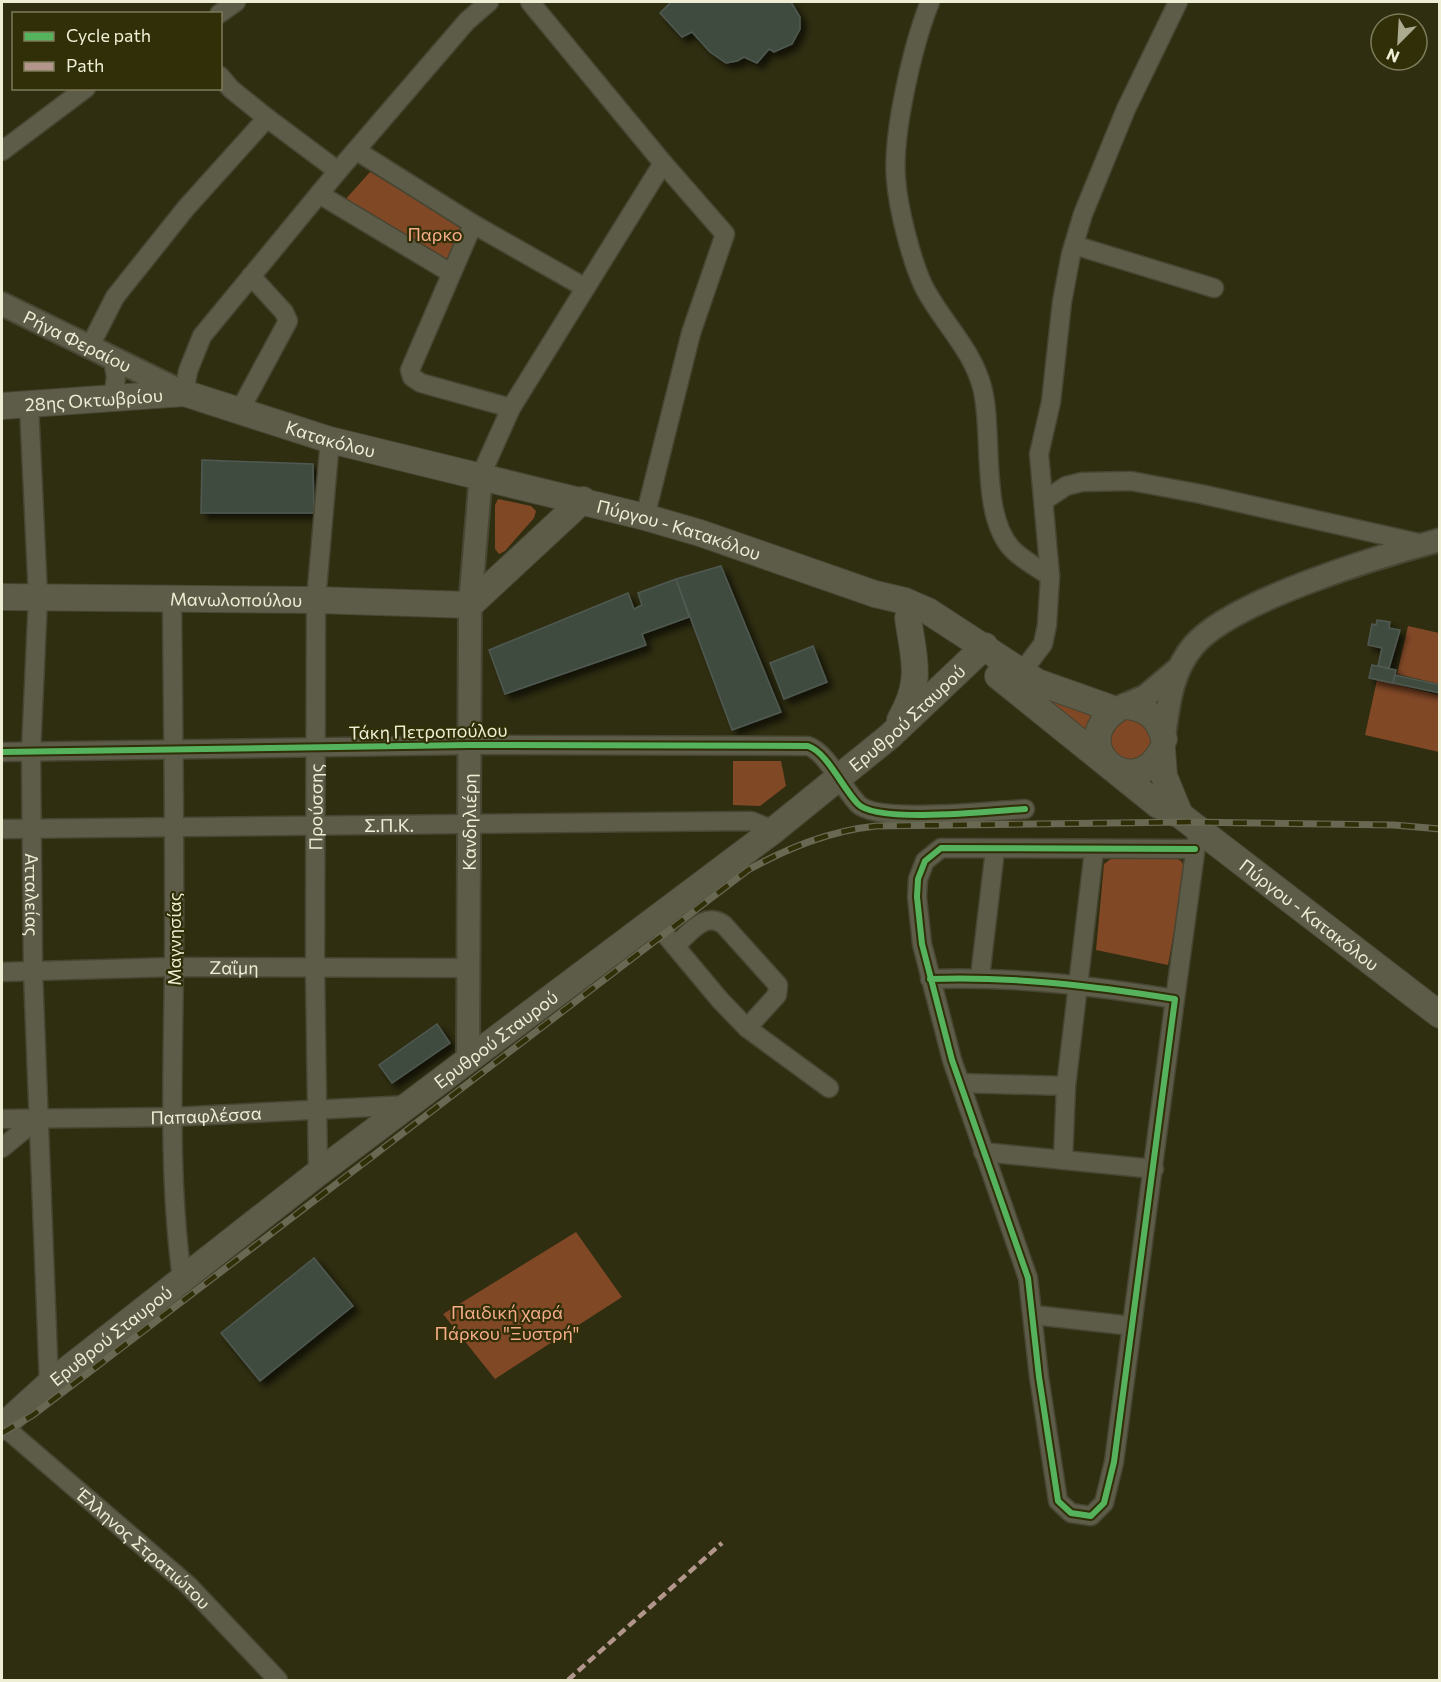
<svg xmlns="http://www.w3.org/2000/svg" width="1441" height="1682" font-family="Commissioner,sans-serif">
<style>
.green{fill:#814826}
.building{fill:#414b41;stroke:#4f5951;stroke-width:1.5;filter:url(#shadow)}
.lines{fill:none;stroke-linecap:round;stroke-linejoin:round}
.minor-casing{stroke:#474632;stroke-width:21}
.tertiary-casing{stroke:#474632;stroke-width:26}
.secondary-casing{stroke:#474632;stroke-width:28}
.minor{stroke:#5c5c49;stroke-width:18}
.tertiary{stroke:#5c5c49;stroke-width:22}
.secondary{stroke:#5c5c49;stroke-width:26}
.rail-casing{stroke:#686853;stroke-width:7}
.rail{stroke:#302f08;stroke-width:4.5;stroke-dasharray:14;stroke-linecap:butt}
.quiet{stroke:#b2968c;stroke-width:4.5;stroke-dasharray:9 4.5;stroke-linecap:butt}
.cycleway-casing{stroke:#302f08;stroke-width:10}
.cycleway{stroke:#56b35d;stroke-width:6}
.labels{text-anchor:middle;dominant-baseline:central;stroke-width:4.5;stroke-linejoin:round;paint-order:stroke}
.park-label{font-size:18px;fill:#f7ad8a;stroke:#302f08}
.street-label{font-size:18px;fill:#eeeed4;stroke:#302f08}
</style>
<defs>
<filter id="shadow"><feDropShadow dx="5.5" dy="5.5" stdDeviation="3" flood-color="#0009"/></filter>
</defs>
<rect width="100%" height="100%" fill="#2f2e11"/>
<!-- green -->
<path class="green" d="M 370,172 L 465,228 L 447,265 L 343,202 Z
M 498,499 L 531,506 L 536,511 L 534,518 L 505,551 L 499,554 L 495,549 L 495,505 Z
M 1408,626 L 1439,633 L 1439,684 L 1397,674 Z
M 1377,680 L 1439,695 L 1439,752 L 1365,735 Z
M 1046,694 L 1100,712 L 1089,738 L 1041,702 Z
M 1129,714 L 1155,733 L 1150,757 L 1119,763 L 1105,736 Z
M 733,761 L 781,761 L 786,786 L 760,806 L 733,805 Z
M 1115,856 L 1177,858 L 1182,862 L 1185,870 L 1168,965 L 1096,950 L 1104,864 Z
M 576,1232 L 622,1297 L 495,1379 L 443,1314 Z"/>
<!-- building -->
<path class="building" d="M 671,2 L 791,2 L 800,17 L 800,29 L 792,44 L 774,52 L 769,49 L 757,63 L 744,57 L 737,61 L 726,63 L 710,52 L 692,32 L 682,37 L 660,13 Z
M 202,460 L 313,464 L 314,513 L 201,513 Z
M 721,566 L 781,712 L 732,730 L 676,579 Z
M 676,579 L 689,617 L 642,634 L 646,645 L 505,694 L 489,650 L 628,593 L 634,609 L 642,605 L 638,593 Z
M 1377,620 L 1390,622 L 1389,628 L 1400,630 L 1389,668 L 1378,666 L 1382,648 L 1368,645 L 1372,624 L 1376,625 Z
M 813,646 L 827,682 L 784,699 L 770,663 Z
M 1372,665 L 1396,670 L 1393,683 L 1369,678 Z
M 1395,675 L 1440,685 L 1440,693 L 1393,683 Z
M 437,1024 L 450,1043 L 392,1083 L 379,1065 Z
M 314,1258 L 353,1306 L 260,1381 L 221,1333 Z"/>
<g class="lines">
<!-- minor casing -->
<g class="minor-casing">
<g id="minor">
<path d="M 530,2 L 663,163 L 725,234 L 691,333 L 645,517"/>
<path d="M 930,2 C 913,44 892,134 896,179 C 898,208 911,259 923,285 C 940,320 972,348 982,387 C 994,430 979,516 1013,550 C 1023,560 1038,568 1050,576"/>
<path d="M 219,14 L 236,2"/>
<path d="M 220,76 L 231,89 L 267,118"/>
<path d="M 2,151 L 86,88"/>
<path d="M 357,151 L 473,224 L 584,287"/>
<path d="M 319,194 L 451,273"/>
<path d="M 473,224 L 410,370 L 412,377 L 421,383 L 511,408"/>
<path d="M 1074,245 L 1214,288"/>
<path d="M 89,348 L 115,297 L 186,208 L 267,118 L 338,171"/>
<path d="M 113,360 L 116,377 L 113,400"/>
<path d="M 184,393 L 188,371 L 202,336 L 338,171 L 467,21 L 489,2"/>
<path id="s1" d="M 29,405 L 38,597 L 31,752 L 33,972 L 49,1384"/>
<path d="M 240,410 L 288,321 L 284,312 L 251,276"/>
<path d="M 481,475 L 511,408 L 663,163"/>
<path d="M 1045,500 L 1066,486 L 1082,482 L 1131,481 L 1201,494 L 1423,544"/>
<path d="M 172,599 C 173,721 175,843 174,964 C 173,1069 168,1175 182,1278"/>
<path d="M 1021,673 L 1043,644 L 1047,625 L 1050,576 L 1039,454 L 1051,402 L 1062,302 L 1071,254 L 1083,214 L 1126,109 L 1178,2"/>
<path d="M 2,752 L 469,745 L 808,746 C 827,752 843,789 858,804 C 877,824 994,811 1025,809"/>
<path id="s2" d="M 2,829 L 751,821 L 774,830"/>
<path d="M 654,921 L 720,1000 L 747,1028 L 829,1088"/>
<path d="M 675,946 C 689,934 705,910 724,925 L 778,985 L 777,995 L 747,1028"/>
<path id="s3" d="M 2,972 L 174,967 L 467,968"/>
<path d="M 980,977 L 995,850"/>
<path d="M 930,979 C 1013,976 1093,986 1175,999 L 1114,1462 L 1104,1503 L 1091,1516 L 1071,1513 L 1058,1501 L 1039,1377 L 1028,1278 L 952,1060 L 922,944 L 917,897 L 918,879 L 925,861 L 941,848 L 1195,849"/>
<path d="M 1175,999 L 1197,838"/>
<path d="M 960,1083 L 1066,1086"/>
<path id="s4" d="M 2,1119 L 172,1117 L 410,1105"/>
<path d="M 2,1148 L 37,1119"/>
<path d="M 983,1152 L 1154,1169"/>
<path d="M 1063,1160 L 1066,1086 L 1094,851"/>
<path id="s5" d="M 318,1173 L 315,968 L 316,600 L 330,440"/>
<path d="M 1034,1315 L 1132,1326"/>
<path id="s6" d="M 2,1425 L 188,1585 L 278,1680"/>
</g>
</g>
<!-- tertiary casing -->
<g class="tertiary-casing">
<g id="tertiary">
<path id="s7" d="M 2,304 L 184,393"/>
<path d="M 1116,709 L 1146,696 L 1178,669"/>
<path d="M 1163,743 C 1168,708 1170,673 1194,645 C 1233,600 1380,556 1440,540"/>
<path id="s8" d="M 468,1060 L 470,605 L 481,475"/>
</g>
</g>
<!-- secondary casing -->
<g class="secondary-casing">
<g id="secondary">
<path id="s9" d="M 2,406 L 184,393 L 330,440 L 645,517 L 700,533 L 875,594 L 905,601 L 928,611 L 1037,682 L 1116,710"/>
<path id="s10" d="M 2,597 L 316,600 L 470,605 L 583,500"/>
<path id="s11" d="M 998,676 L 1158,805 L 1180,815 L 1440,1015"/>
<path d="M 1126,706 C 1148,708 1159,718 1164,739"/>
<path d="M 1116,710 C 1065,746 1133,805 1162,750"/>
<path d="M 900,720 C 923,680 914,660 908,618"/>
<path d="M 1162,750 L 1164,776 L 1180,815"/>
<path id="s12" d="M 2,1427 L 49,1384 L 318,1173 L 774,830 L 890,736 L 985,646"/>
</g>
</g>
<!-- minor -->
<use href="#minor" class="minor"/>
<!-- tertiary -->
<use href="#tertiary" class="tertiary"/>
<!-- secondary -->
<use href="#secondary" class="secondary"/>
<!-- rail casing -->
<g class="rail-casing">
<path id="rail" d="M 2,1433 L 33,1415 L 748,870 C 788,848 829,831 876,826 L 1188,822 L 1394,825 L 1440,829"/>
</g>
<!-- rail -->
<use href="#rail" class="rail"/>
<!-- quiet -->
<path class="quiet" d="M 568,1680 L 722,1543"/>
<!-- cycleway casing -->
<g class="cycleway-casing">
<path id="cycleway" d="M 2,752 L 469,745 L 808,746 C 827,752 843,789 858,804 C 877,824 994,811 1025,809
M 930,979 C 1013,976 1093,986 1175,999 L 1114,1462 L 1104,1503 L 1091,1516 L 1071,1513 L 1058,1501 L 1039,1377 L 1028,1278 L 952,1060 L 922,944 L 917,897 L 918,879 L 925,861 L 941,848 L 1195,849"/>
</g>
<!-- cycleway -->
<use href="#cycleway" class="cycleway"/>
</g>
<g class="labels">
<!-- park labels -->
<g class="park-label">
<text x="435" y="234">Παρκο</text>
<text x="507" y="1312">Παιδική χαρά<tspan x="507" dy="21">Πάρκου "Ξυστρή"</tspan></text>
</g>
<!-- street labels -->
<g class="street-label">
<text stroke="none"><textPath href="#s7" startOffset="84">Ρήγα Φεραίου</textPath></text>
<text stroke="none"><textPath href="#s9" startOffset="92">28ης Οκτωβρίου</textPath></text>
<text stroke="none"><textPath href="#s9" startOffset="336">Κατακόλου</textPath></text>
<text stroke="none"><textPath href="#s9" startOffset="696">Πύργου - Κατακόλου</textPath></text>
<text stroke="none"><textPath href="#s10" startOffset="234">Μανωλοπούλου</textPath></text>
<text stroke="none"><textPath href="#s12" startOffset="1150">Ερυθρού Σταυρού</textPath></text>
<text transform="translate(428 731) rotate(-1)">Τάκη Πετροπούλου</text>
<text stroke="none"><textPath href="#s5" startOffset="366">Προύσσης</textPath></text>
<text stroke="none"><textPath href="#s8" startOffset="238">Κανδηλιέρη</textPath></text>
<text stroke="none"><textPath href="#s2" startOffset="387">Σ.Π.Κ.</textPath></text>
<text stroke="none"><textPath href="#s1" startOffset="490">Ατταλείας</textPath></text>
<text stroke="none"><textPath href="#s11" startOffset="393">Πύργου - Κατακόλου</textPath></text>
<text transform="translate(174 939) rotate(-90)">Μαγνησίας</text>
<text stroke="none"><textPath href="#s3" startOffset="232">Ζαΐμη</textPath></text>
<text stroke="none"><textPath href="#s12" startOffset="628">Ερυθρού Σταυρού</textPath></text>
<text stroke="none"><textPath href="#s4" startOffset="204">Παπαφλέσσα</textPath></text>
<text stroke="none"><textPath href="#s12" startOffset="142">Ερυθρού Σταυρού</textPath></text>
<text stroke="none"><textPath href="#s6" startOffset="188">Έλληνος Στρατιώτου</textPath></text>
</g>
</g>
<!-- border -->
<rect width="1441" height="1682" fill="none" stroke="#eeeed4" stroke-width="6"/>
<!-- legend -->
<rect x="12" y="12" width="210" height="78" fill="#302f08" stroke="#7c7b5a" stroke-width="1.5"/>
<rect x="24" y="32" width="30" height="9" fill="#56b35d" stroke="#7c7b5a" stroke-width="1.5"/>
<text x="66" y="42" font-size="18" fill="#eeeed4">Cycle path</text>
<rect x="24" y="62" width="30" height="9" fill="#b2968c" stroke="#7c7b5a" stroke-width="1.5"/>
<text x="66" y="72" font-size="18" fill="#eeeed4">Path</text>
<!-- north arrow -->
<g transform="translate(1399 42) rotate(204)"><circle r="28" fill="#302f08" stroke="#7c7b5a" stroke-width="1.5"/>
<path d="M0-4.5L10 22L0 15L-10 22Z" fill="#abab90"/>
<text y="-9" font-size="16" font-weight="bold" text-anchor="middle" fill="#eeeed4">N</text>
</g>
</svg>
